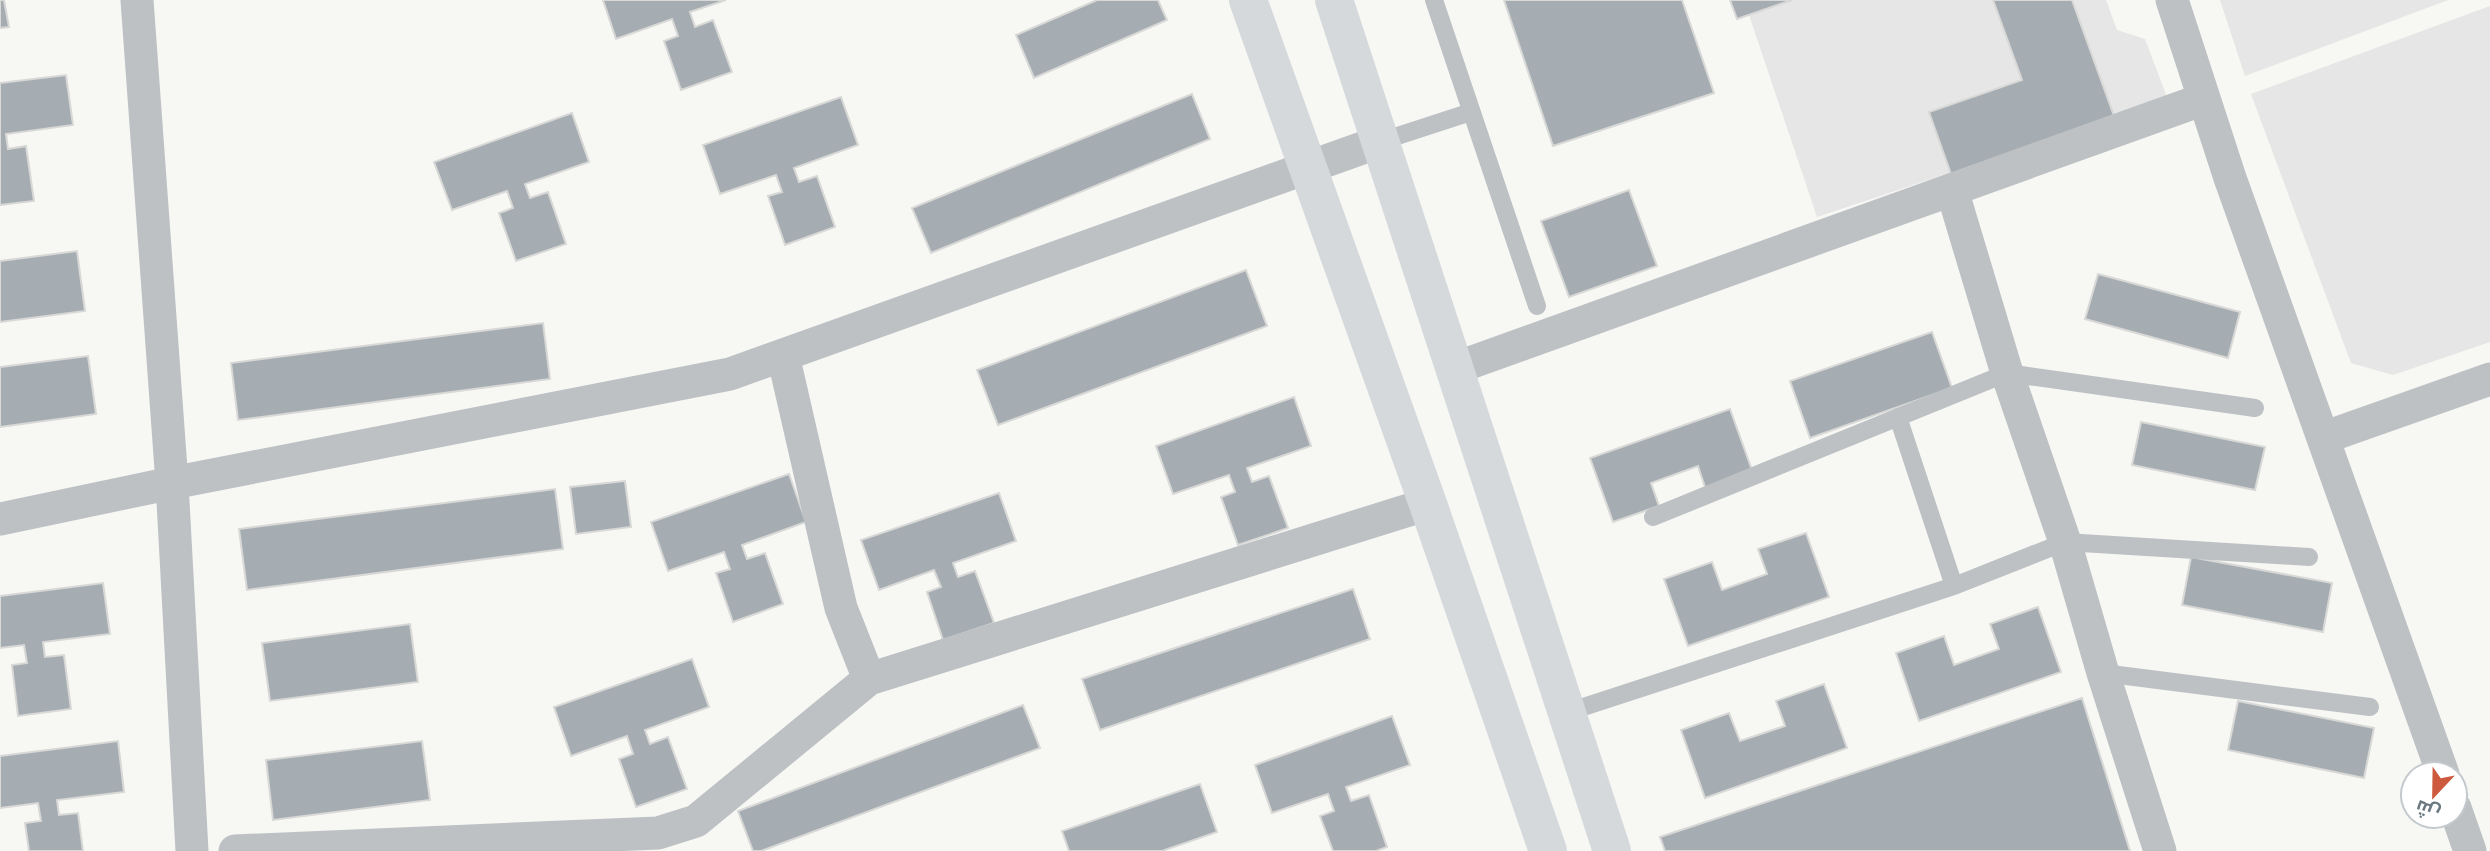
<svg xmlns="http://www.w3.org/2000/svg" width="2490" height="851" font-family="'Source Sans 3',Cairo,sans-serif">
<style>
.built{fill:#e5e6e5}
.building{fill:#a6adb2;stroke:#d8d8d7;stroke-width:2}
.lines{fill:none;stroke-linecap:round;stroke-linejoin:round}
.lane{stroke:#bdc1c4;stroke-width:18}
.street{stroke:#bdc1c4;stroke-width:33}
.primary{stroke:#d5d9dc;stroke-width:38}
</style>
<rect width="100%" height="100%" fill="#f7f7f4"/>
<!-- built -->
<path class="built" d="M 1744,0 L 2106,0 L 2117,30 L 2145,39 L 2168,100 L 1817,217 Z
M 2220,0 L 2448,0 L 2245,76 Z
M 2490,6 L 2490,342 L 2393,375 L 2351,363 L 2251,94 Z"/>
<!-- building -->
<path class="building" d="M 0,0 L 4,0 L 9,27 L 0,28 Z
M 603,0 L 726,0 L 690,12 L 695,27 L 713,20 L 732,72 L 681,90 L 664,41 L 678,36 L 672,19 L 616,39 Z
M 1097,0 L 1158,0 L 1167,20 L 1034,78 L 1016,35 Z
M 1504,0 L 1682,0 L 1714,93 L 1553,146 Z
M 1730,0 L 1792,0 L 1737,19 Z
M 1993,0 L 2072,0 L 2114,116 L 1951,174 L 1929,112 L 2022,80 Z
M 66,75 L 73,125 L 6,134 L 8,149 L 26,146 L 34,201 L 0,205 L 0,83 Z
M 1192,94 L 1210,139 L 931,253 L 912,208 Z
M 841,97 L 858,145 L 794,168 L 799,182 L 817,176 L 835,227 L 785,245 L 768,196 L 782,192 L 776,175 L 720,194 L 703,145 Z
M 572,113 L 589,162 L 525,184 L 530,198 L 548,192 L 566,244 L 516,261 L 499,213 L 513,208 L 507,191 L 452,210 L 434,162 Z
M 1629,190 L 1657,266 L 1569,297 L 1541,221 Z
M 77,251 L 85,311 L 0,322 L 0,261 Z
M 1246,270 L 1267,326 L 998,425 L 977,370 Z
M 2098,274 L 2240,312 L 2228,358 L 2085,319 Z
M 543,323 L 550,379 L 238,420 L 231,363 Z
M 1932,332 L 1952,388 L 1810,438 L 1790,381 Z
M 88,356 L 96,414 L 0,427 L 0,367 Z
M 1294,397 L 1311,446 L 1247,468 L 1252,482 L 1269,476 L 1288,528 L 1238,545 L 1221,497 L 1235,492 L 1229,475 L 1173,494 L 1156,446 Z
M 1730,409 L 1753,473 L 1706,490 L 1698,466 L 1651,483 L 1659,506 L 1613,522 L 1590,458 Z
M 2141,422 L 2265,447 L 2255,490 L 2132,465 Z
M 789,474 L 806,522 L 742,545 L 747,559 L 765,553 L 783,604 L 733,622 L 716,573 L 730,569 L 724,552 L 668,571 L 651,522 Z
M 625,481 L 631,527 L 576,534 L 570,487 Z
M 555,489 L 563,549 L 247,590 L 239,529 Z
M 999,493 L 1016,541 L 953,563 L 958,577 L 975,571 L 994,623 L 943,640 L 927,592 L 941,587 L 934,570 L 879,590 L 861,540 Z
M 1806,533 L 1829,597 L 1688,646 L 1664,579 L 1712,562 L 1722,590 L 1767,574 L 1758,549 Z
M 2191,557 L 2332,583 L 2323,632 L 2182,605 Z
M 103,583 L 110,634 L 43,642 L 45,657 L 64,655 L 71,709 L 18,716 L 12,665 L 27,663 L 24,645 L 0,648 L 0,596 Z
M 1353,589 L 1370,639 L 1100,730 L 1082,679 Z
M 2038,607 L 2061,672 L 1919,721 L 1896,653 L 1944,636 L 1954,665 L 1999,649 L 1990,624 Z
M 410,624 L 418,682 L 270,701 L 262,643 Z
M 692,659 L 709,707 L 645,730 L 650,744 L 668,737 L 687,789 L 636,807 L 619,759 L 633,754 L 627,736 L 571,756 L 554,707 Z
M 1824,684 L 1847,748 L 1705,798 L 1681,730 L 1729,713 L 1740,741 L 1785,726 L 1776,701 Z
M 2082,698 L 2130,851 L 1665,851 L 1660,837 Z
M 2238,701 L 2374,728 L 2364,778 L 2228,750 Z
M 1023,705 L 1040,748 L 761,851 L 753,851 L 738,811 Z
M 1392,716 L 1410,765 L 1346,787 L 1351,801 L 1369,795 L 1387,847 L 1376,851 L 1333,851 L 1320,816 L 1334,811 L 1328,794 L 1272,813 L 1255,765 Z
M 118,741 L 124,792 L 57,800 L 59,815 L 78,813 L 83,851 L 29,851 L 25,823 L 41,821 L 38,803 L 0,808 L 0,756 Z
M 422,741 L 430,800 L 273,820 L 266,760 Z
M 1200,784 L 1217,832 L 1162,851 L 1069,851 L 1062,831 Z"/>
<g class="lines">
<!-- lane -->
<path class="lane" d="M 1434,0 L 1537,306
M 1379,142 L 1471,112
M 1898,417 L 1954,586
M 1653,517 L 2007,373 L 2255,408
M 2103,673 L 2370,707
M 1565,713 L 1954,586 L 2065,542 L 2309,557"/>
<!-- street -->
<path class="street" d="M 137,0 L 172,483 L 192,851
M 2172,0 L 2230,178 L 2443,774
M 1952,190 L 2007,373 L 2065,542 L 2103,673 L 2160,851
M 783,355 L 841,608 L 869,679 L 1428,504
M 1453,369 L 2204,99
M 2323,438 L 2490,379
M 0,519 L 172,483 L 730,374 L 1379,142
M 2455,808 L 2470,851
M 235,851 L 658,833 L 696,821 L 869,679"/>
<!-- primary -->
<path class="primary" d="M 1248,0 L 1428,504 L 1548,851
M 1334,0 L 1612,851"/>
</g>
<!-- north arrow -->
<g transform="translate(2434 795) rotate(202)"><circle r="33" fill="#ffffff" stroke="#c3c9cd" stroke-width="2"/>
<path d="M0-5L12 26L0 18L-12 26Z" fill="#cd5a3e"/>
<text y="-10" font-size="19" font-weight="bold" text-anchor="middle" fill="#6a7881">ش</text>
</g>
</svg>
